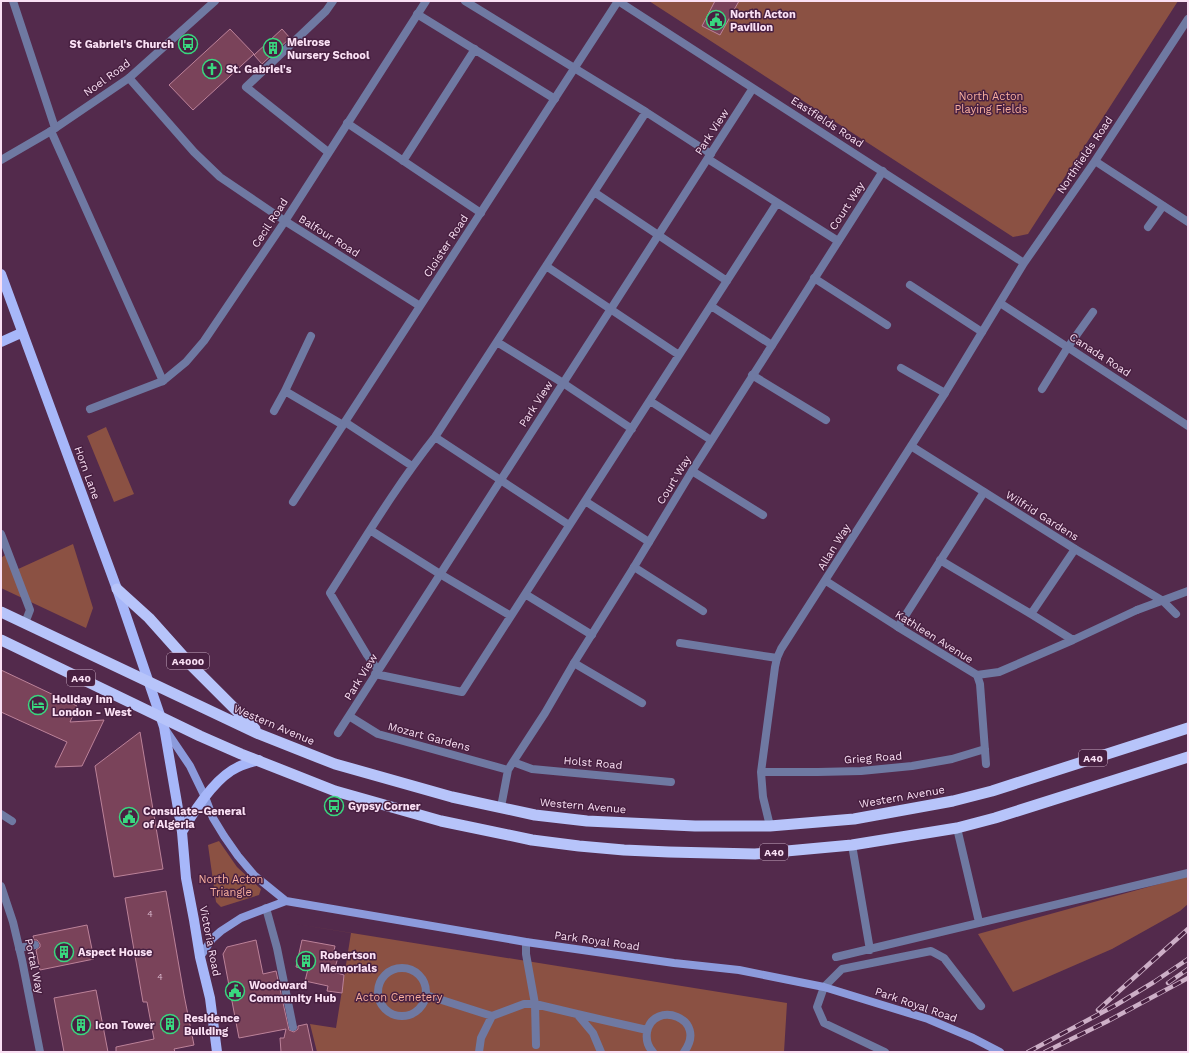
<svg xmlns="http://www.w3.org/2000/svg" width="1189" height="1053" font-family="'Work Sans',sans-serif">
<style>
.green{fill:#8b5143}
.building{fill:#7a435a;stroke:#bc8299}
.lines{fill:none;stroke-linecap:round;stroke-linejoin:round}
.service{stroke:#6f79a2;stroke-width:8}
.minor{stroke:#6f79a2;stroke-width:8}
.tertiary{stroke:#6f79a2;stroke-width:8}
.secondary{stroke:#8c9bdc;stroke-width:8}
.primary{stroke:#a7b7f9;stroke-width:10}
.trunk{stroke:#b7c4fa;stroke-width:11}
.rail-casing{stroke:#cdafc7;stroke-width:4.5}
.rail{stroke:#482041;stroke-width:3;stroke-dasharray:9;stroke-linecap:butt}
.labels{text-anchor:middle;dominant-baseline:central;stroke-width:3;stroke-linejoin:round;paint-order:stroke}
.number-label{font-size:9px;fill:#dab9ce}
.shield{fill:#482041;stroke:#c5a6be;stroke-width:1}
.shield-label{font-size:10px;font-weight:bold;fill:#fae0f4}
.poi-label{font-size:11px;font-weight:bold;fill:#fae0f4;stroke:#482041;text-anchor:start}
.street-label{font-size:11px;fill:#fae0f4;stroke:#482041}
.park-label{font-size:11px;fill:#f8af9e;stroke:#482041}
</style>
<rect width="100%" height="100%" fill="#532a4c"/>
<!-- green -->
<path class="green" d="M 649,1 L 1178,1 L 1028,234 L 1013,237 Z
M 106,427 L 134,494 L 114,502 L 87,436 Z
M 73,544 L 93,608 L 86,628 L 1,588 L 1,558 L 5,555 L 16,570 Z
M 219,841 L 237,867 L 261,889 L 259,895 L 221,907 L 216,902 L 208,845 Z
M 1188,876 L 1188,904 L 1180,911 L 1112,949 L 1013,992 L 978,934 Z
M 296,924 L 787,1003 L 784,1052 L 317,1052 L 310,1024 L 336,1028 L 351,933 Z"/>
<!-- building -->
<path class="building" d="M 715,1 L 739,1 L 720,35 L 702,26 Z
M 230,29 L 254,54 L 193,110 L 169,85 Z
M 282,29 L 290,38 L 262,64 L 254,55 Z
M 1,670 L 77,706 L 70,722 L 104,720 L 82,766 L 55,767 L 67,742 L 1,712 Z
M 140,732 L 163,869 L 114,877 L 95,766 Z
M 166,891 L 184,995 L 194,1045 L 174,1049 L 175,1052 L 116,1052 L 116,1047 L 154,1039 L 147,1002 L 143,1002 L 125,898 Z
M 87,925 L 94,959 L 40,970 L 36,950 L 40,947 L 40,944 L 37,940 L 34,940 L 33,936 Z
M 256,940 L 263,974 L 276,971 L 289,1030 L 294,1032 L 298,1029 L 298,1026 L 307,1024 L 313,1052 L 281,1052 L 280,1038 L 284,1038 L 286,1029 L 239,1038 L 223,954 L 227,947 Z
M 302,940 L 335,946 L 334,951 L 338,957 L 334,972 L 344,975 L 342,993 L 327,991 L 328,986 L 305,981 L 308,969 L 296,967 Z
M 96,990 L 108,1052 L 64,1052 L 54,998 Z"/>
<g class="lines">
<!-- service -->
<path class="service" d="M 13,1 L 55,128
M 465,1 L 646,112
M 417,14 L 555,99
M 347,123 L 481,213
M 51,131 L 163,381
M 328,152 L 246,87 L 326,11 L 333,1
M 708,159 L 838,241
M 403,161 L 475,49
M 594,192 L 727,281
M 1148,227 L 1163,206
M 546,266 L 679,355
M 814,278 L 887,325
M 910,285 L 982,332
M 711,306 L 772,345
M 311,336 L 285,391 L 343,425
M 497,342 L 563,383 L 632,429
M 901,368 L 945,393
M 752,375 L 826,420
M 1042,389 L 1068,347 L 1093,312
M 650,401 L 711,440
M 274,411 L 285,391
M 345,422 L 412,466
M 435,437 L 569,525
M 692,471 L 763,515
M 585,501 L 649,542
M 370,530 L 440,574 L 511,616
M 1,534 L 30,610 L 25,623
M 940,560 L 1031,614 L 1073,640
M 634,567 L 703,611
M 525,594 L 592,635
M 1031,614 L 1075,549
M 898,627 L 984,492
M 680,643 L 777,658
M 574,663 L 642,703
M 378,670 L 367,655 L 330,593 C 364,540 396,486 435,437 L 646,112 L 711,154
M 375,674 L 462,692 L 777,203
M 977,675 L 999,672 L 1073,640 L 1137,610
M 1,814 L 12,821
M 957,828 L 979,922
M 852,845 L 870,950
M 266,908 L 277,948 L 293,1027
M 526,942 L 526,954 L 535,1004 L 536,1045
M 19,948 L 35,945
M 836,957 L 1188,873
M378 992a24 24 0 1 1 48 0a24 24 0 1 1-48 0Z
M 426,995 L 492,1016
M 577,1014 L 647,1030
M 479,1052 L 481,1038 L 492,1016 L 524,1004 L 535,1004 L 577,1014 L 593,1033 L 601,1052
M 653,1052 C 647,1046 646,1039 647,1032 C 653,999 709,1018 684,1052
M 885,1052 L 824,1023 L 817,1007 L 824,987 L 842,969 L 931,951 L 944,958 L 981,1006"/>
<!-- minor -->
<path class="minor" d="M 618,1 L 1024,263
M 129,78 L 194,152 L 220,177 L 285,221 L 420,306
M 1095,161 L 1188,222
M 1000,303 L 1188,426
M 90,409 L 163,381 L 186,362 L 204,341 L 285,221 L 426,1
M 911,446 L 1075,549 L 1163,601 L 1176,614
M 293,502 L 618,1
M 826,581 L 898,627 L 977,675 L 980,684 L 986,764
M 1137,610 L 1188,591
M 349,716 L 378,734 L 508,770
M 338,733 L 753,88
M 513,762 L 532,769 L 671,782
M 761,772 L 818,772 L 861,771 L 912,766 L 952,759 L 985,749
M 501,807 L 508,770 L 513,762 L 545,713 L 574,663 L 634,567 L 692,471 L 883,171
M 770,826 L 763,797 L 761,772 L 775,667 L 777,658 L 781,649 L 945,393 L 1024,263 L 1095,161 L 1188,19
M 1,886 L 13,922 L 22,960 L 40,1052"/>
<!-- tertiary -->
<path class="tertiary" d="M 1,160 L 51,131 L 129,78 L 215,1"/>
<!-- secondary -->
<path class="secondary" d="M 165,729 L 190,766 L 205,797 L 213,818 L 224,836 L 238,856 L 254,875 L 286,901
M 200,957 L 212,939 L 221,931 L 241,918 L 286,901 L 526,942 L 674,963 L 739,970 L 824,987 L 928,1019 L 973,1038 L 1000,1052"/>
<!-- primary -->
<path class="primary" d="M 1,274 L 117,589 L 164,727 L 182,832 L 186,878 L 194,920 L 200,957 L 210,998 L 217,1052
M 1,342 L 21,333
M 182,832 C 194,811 216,777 238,767 C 244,764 252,762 259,760"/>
<!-- trunk -->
<path class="trunk" d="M 117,589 L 149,618 L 191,665 L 255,729
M 1,612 L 259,734 L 335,764 L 452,797 L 535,815 L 587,821 L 695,826 L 770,826 L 854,819 L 953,801 L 992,791 L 1188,728
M 1,640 L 200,736 L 241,754 L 335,791 L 441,821 L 532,840 L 579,846 L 624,850 L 669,852 L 755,854 L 852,845 L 957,828 L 995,818 L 1188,757"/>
<!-- rail casing -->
<g class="rail-casing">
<path id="rail" d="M 1168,983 L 1188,969
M 1098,1010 L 1188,929
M 1028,1052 L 1116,1005 L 1154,982 L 1188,959
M 1045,1052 L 1106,1022 L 1188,978"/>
</g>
<!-- rail -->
<use href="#rail" class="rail"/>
</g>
<!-- icons -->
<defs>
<g id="civic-ring" transform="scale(1)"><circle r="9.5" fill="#482041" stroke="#39d87f" stroke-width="1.5"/><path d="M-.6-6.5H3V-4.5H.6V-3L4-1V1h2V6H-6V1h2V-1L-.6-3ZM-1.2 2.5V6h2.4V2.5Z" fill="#39d87f"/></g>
<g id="bus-ring" transform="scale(1)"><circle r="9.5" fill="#482041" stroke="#39d87f" stroke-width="1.5"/><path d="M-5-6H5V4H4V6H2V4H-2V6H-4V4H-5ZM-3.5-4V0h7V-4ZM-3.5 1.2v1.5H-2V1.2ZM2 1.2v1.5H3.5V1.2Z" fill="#39d87f"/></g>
<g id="building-ring" transform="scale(1)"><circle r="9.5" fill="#482041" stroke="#39d87f" stroke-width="1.5"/><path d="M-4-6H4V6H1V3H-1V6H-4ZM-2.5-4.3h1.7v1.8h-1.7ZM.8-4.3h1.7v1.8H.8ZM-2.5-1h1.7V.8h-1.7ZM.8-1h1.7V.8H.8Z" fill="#39d87f"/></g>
<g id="church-ring" transform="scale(1)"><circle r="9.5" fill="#482041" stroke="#39d87f" stroke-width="1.5"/><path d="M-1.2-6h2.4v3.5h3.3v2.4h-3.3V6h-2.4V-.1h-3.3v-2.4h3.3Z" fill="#39d87f"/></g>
<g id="hotel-ring" transform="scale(1)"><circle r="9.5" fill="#482041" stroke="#39d87f" stroke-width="1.5"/><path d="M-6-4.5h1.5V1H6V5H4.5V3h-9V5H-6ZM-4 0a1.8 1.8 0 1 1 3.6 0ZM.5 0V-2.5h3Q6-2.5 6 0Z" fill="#39d87f"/></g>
</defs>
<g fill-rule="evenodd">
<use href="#civic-ring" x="716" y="20"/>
<use href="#bus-ring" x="188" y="44"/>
<use href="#building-ring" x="273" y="48"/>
<use href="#church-ring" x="212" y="69"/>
<use href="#hotel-ring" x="38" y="705"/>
<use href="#bus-ring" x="334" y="806"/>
<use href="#civic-ring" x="129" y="817"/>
<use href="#building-ring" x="64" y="952"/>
<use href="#building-ring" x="306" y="961"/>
<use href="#civic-ring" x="235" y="991"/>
<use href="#building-ring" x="170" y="1024"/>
<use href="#building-ring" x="81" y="1025"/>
</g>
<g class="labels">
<!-- number labels -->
<g class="number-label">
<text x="150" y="914">4</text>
<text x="160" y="977">4</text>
</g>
<!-- shield labels -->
<g class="shield">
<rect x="167" y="653" width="42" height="16" rx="3"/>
<rect x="67" y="670" width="28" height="16" rx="3"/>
<rect x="1079" y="750" width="28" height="16" rx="3"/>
<rect x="760" y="844" width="28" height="16" rx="3"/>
</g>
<g class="shield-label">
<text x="188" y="661">A4000</text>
<text x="81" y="678">A40</text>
<text x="1093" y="758">A40</text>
<text x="774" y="852">A40</text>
</g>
<!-- poi labels -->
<g class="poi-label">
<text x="730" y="14">North Acton<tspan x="730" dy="13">Pavilion</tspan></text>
<text x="287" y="42">Melrose<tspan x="287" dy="13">Nursery School</tspan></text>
<text x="174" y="44" text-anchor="end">St Gabriel's Church</text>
<text x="226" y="69">St. Gabriel's</text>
<text x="52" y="699">Holiday Inn<tspan x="52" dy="13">London - West</tspan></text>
<text x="348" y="806">Gypsy Corner</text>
<text x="143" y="811">Consulate-General<tspan x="143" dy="13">of Algeria</tspan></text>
<text x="78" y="952">Aspect House</text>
<text x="320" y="955">Robertson<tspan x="320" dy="13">Memorials</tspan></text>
<text x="249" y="985">Woodward<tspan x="249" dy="13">Community Hub</tspan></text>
<text x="184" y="1018">Residence<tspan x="184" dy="13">Building</tspan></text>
<text x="95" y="1025">Icon Tower</text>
</g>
<!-- street labels -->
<g class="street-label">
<text transform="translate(107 78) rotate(-36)">Noel Road</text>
<text transform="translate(827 122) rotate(33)">Eastfields Road</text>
<text transform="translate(712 132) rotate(-57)">Park View</text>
<text transform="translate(1085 155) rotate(-56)">Northfields Road</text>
<text transform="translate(847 206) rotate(-57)">Court Way</text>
<text transform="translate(270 223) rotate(-57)">Cecil Road</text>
<text transform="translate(329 236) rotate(32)">Balfour Road</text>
<text transform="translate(446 246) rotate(-57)">Cloister Road</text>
<text transform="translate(1100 355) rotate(33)">Canada Road</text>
<text transform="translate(536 404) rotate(-57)">Park View</text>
<text transform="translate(87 473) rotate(70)">Horn Lane</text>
<text transform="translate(674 480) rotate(-59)">Court Way</text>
<text transform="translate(1042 516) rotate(32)">Wilfrid Gardens</text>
<text transform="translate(834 547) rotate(-58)">Allan Way</text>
<text transform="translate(934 637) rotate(32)">Kathleen Avenue</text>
<text transform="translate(361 677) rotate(-58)">Park View</text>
<text transform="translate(274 725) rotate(23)">Western Avenue</text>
<text transform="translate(429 737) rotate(15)">Mozart Gardens</text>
<text transform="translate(873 758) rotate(-4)">Grieg Road</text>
<text transform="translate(593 763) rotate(5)">Holst Road</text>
<text transform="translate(902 797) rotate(-10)">Western Avenue</text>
<text transform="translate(583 806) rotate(5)">Western Avenue</text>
<text transform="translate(210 941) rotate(79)">Victoria Road</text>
<text transform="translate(597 941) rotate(8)">Park Royal Road</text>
<text transform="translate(34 966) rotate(78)">Portal Way</text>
<text transform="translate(916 1005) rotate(19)">Park Royal Road</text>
</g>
<!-- park labels -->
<g class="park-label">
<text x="991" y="96">North Acton<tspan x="991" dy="13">Playing Fields</tspan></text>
<text x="231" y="879">North Acton<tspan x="231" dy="13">Triangle</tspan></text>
<text x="399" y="997">Acton Cemetery</text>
</g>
</g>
<!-- border -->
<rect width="1189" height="1053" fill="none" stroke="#fae0f4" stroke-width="4"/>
</svg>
